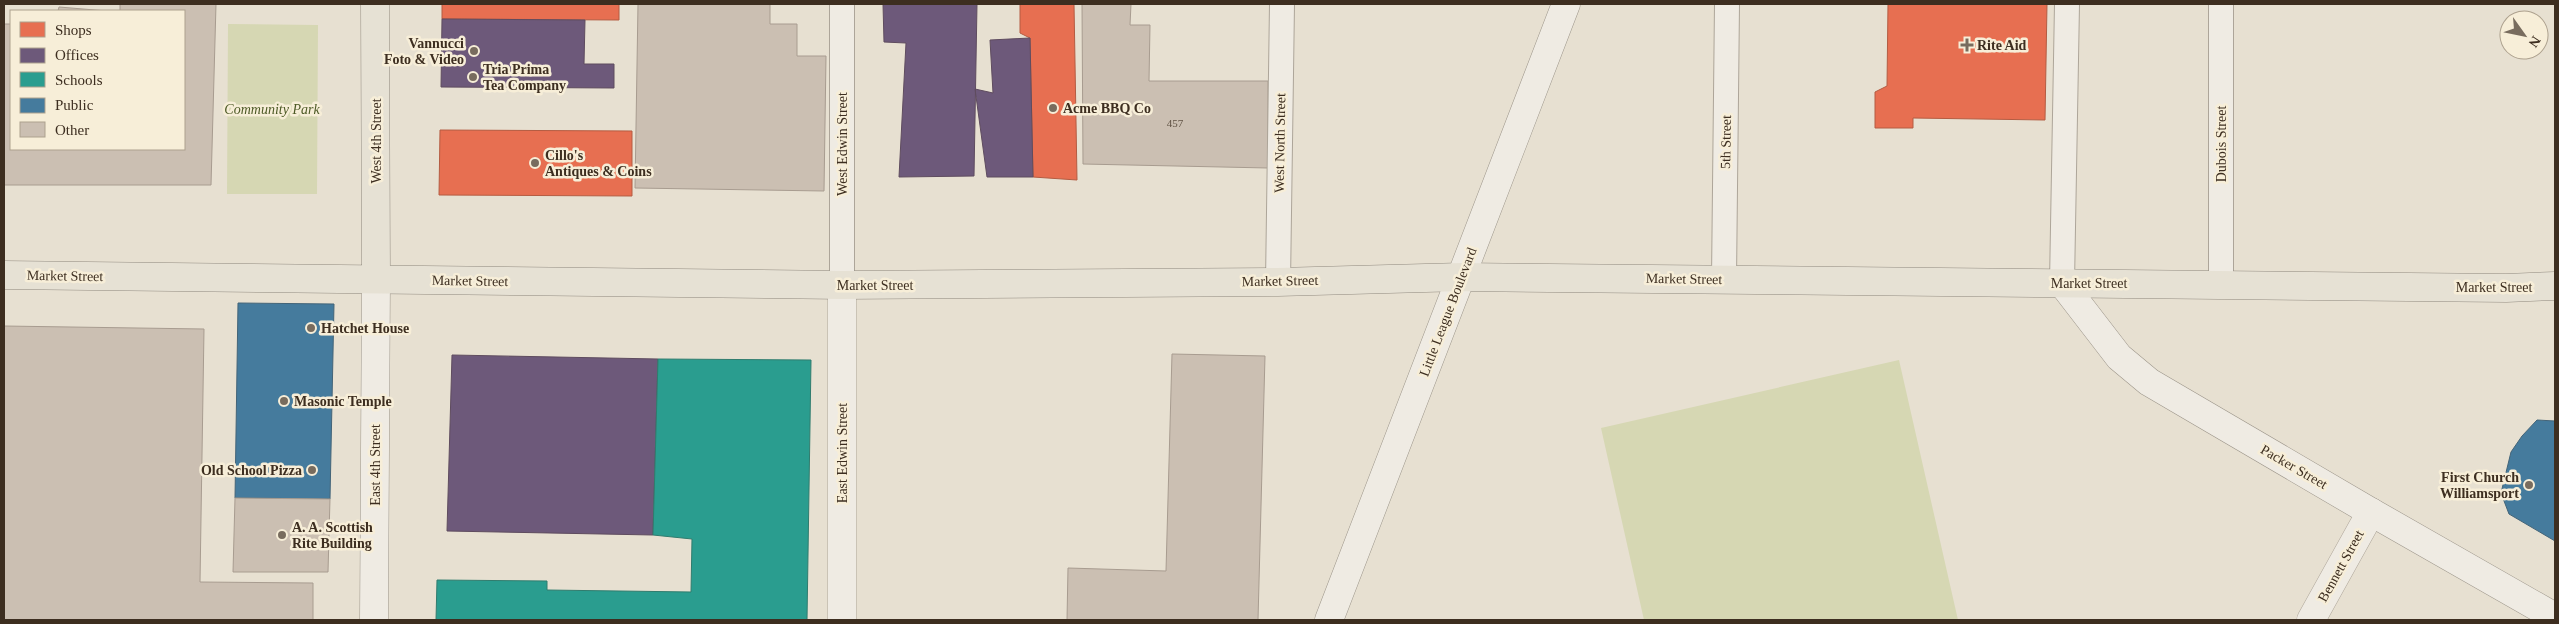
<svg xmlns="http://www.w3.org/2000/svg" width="2559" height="624" font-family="Georgia,serif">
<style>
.green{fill:#d6d7b3}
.shops{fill:#e76f51;stroke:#b45c42}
.offices{fill:#6d597a;stroke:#5f4c5f}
.schools{fill:#2a9d8f;stroke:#307c6e}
.public{fill:#457b9d;stroke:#436478}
.building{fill:#cbbfb2;stroke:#a89c90}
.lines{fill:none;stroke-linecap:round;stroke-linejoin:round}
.lane-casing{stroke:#ada599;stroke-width:26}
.street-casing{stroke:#ada599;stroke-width:29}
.secondary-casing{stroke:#9c958a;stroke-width:29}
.primary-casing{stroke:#928b80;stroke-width:29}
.lane{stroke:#efebe3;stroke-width:24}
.street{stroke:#efebe3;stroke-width:28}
.secondary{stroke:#efebe3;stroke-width:28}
.primary{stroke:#e6e1d4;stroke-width:28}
.poi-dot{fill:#786c5e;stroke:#f7eed8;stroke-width:2}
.labels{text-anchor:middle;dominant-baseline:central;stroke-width:5;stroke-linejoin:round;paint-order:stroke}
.number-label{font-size:11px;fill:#605244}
.poi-label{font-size:14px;font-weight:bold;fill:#3d2e20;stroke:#f7eed8;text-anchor:start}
.park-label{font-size:14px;font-style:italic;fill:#4d5a26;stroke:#f7eed8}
.street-label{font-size:14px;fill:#3d2e20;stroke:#f7eed8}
</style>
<rect width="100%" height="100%" fill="#e7e0d1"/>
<!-- green -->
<path class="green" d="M 228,24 L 318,25 L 317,194 L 227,194 Z
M 1899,360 L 1958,620 L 1644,620 L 1601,428 Z"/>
<!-- shops -->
<path class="shops" d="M 442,4 L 619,4 L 619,20 L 442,19 Z
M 1020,4 L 1074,4 L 1077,180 L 1033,177 L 1030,38 L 1020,33 Z
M 1888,4 L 2047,4 L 2045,120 L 1913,118 L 1913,128 L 1875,128 L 1875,92 L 1887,86 Z
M 440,130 L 632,131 L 632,196 L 439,195 Z"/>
<!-- offices -->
<path class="offices" d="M 883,4 L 977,4 L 974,176 L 899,177 L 906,43 L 884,42 Z
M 442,19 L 585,20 L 584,64 L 614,64 L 614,88 L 441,87 Z
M 1030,38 L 1033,177 L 987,177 L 975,89 L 993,93 L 990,40 Z
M 452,355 L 658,359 L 653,535 L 447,531 Z"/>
<!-- schools -->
<path class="schools" d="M 658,359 L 811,360 L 807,620 L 436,620 L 437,580 L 547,581 L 547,590 L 691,592 L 692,539 L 653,535 Z"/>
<!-- public -->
<path class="public" d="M 238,303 L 334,304 L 330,499 L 235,498 Z
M 2537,420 L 2555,421 L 2555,541 L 2509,514 L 2501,493 L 2511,452 L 2522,436 Z"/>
<!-- building -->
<path class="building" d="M 120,4 L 216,4 L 211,185 L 4,185 L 4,24 L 11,24 L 11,149 L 184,149 L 184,11 L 120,11 Z
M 638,4 L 770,4 L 770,24 L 797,24 L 797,56 L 826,56 L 824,191 L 635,188 Z
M 1082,4 L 1131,4 L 1130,25 L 1150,25 L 1149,81 L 1268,81 L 1268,168 L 1083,164 Z
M 59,7 L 107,11 L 58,11 Z
M 4,326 L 204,329 L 200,582 L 313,583 L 313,620 L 4,620 Z
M 1172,354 L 1265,356 L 1258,620 L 1067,620 L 1068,568 L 1166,571 Z
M 235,498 L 330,499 L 328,572 L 233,572 Z"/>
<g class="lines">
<!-- lane casing -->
<g class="lane-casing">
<path id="lane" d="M 842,4 L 842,285
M 2221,4 L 2221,284
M 1724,279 L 1727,4
M 1278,282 L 1282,4
M 2062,283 L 2067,4"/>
</g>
<!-- street casing -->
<g class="street-casing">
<path id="street" d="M 842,285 L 842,620
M 2311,620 L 2371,512"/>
</g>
<!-- secondary casing -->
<g class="secondary-casing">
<path id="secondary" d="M 2062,283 L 2119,357 L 2149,382 L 2371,512 L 2555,617
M 374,620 L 376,279
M 1329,620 L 1566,4"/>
</g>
<!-- primary casing -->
<g class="primary-casing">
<path id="primary" d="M 375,4 L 376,279
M 4,275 L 842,285 L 1278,282 L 1462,277 L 2506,288 L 2555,286"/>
</g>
<!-- lane -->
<use href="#lane" class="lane"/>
<!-- street -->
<use href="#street" class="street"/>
<!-- secondary -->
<use href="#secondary" class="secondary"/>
<!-- primary -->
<use href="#primary" class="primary"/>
</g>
<!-- markers -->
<g class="poi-dot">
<path d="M1964.5 37.5h5v5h5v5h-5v5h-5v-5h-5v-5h5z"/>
<circle cx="474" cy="51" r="5"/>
<circle cx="473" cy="77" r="5"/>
<circle cx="1053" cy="108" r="5"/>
<circle cx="535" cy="163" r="5"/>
<circle cx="311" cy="328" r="5"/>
<circle cx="284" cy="401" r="5"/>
<circle cx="312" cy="470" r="5"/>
<circle cx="2529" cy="485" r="5"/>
<circle cx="282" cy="535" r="5"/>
</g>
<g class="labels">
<!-- number labels -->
<g class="number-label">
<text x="1175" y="123">457</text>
</g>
<!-- poi labels -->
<g class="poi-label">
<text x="464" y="43" text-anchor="end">Vannucci<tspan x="464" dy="16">Foto &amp; Video</tspan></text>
<text x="1977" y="45">Rite Aid</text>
<text x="483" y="69">Tria Prima<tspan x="483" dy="16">Tea Company</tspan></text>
<text x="1063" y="108">Acme BBQ Co</text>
<text x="545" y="155">Cillo's<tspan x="545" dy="16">Antiques &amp; Coins</tspan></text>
<text x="321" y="328">Hatchet House</text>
<text x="294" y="401">Masonic Temple</text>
<text x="302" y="470" text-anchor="end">Old School Pizza</text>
<text x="2519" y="477" text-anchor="end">First Church<tspan x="2519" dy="16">Williamsport</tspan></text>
<text x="292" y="527">A. A. Scottish<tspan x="292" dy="16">Rite Building</tspan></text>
</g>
<!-- park labels -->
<g class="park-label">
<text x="272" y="109">Community Park</text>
</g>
<!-- street labels -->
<g class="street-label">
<text transform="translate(376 141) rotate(-90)">West 4th Street</text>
<text transform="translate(1726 142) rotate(-89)">5th Street</text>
<text transform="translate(1280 143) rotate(-89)">West North Street</text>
<text transform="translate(842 144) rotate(-90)">West Edwin Street</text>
<text transform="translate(2221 144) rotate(-90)">Dubois Street</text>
<text transform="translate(65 276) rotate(1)">Market Street</text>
<text transform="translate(1684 279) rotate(1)">Market Street</text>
<text transform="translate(470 281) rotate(1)">Market Street</text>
<text transform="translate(1280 281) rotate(-1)">Market Street</text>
<text x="2089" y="283">Market Street</text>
<text x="875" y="285">Market Street</text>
<text x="2494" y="287">Market Street</text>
<text transform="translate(1448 312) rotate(-69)">Little League Boulevard</text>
<text transform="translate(842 453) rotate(-90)">East Edwin Street</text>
<text transform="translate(375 465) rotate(-90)">East 4th Street</text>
<text transform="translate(2294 467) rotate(30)">Packer Street</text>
<text transform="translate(2341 566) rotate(-61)">Bennett Street</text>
</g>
</g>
<!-- border -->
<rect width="2559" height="624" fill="none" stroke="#3d2e20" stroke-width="10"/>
<!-- legend -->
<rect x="10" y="10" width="175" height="140" fill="#f7eed8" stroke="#ada18e"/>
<rect x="20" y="22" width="25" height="15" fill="#e76f51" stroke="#ada18e"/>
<text x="55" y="35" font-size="15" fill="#3d2e20">Shops</text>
<rect x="20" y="48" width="25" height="15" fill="#6d597a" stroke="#ada18e"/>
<text x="55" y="60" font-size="15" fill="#3d2e20">Offices</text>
<rect x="20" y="72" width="25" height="15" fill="#2a9d8f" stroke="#ada18e"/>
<text x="55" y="85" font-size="15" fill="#3d2e20">Schools</text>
<rect x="20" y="98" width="25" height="15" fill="#457b9d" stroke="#ada18e"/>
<text x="55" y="110" font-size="15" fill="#3d2e20">Public</text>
<rect x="20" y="122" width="25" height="15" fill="#cbbfb2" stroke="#ada18e"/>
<text x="55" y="135" font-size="15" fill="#3d2e20">Other</text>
<!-- north arrow -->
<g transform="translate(2524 35) rotate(123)"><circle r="24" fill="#f7eed8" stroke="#ada18e"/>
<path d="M0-4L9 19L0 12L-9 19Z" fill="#786c5e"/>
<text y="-8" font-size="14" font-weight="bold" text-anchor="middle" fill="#3d2e20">N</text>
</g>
</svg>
